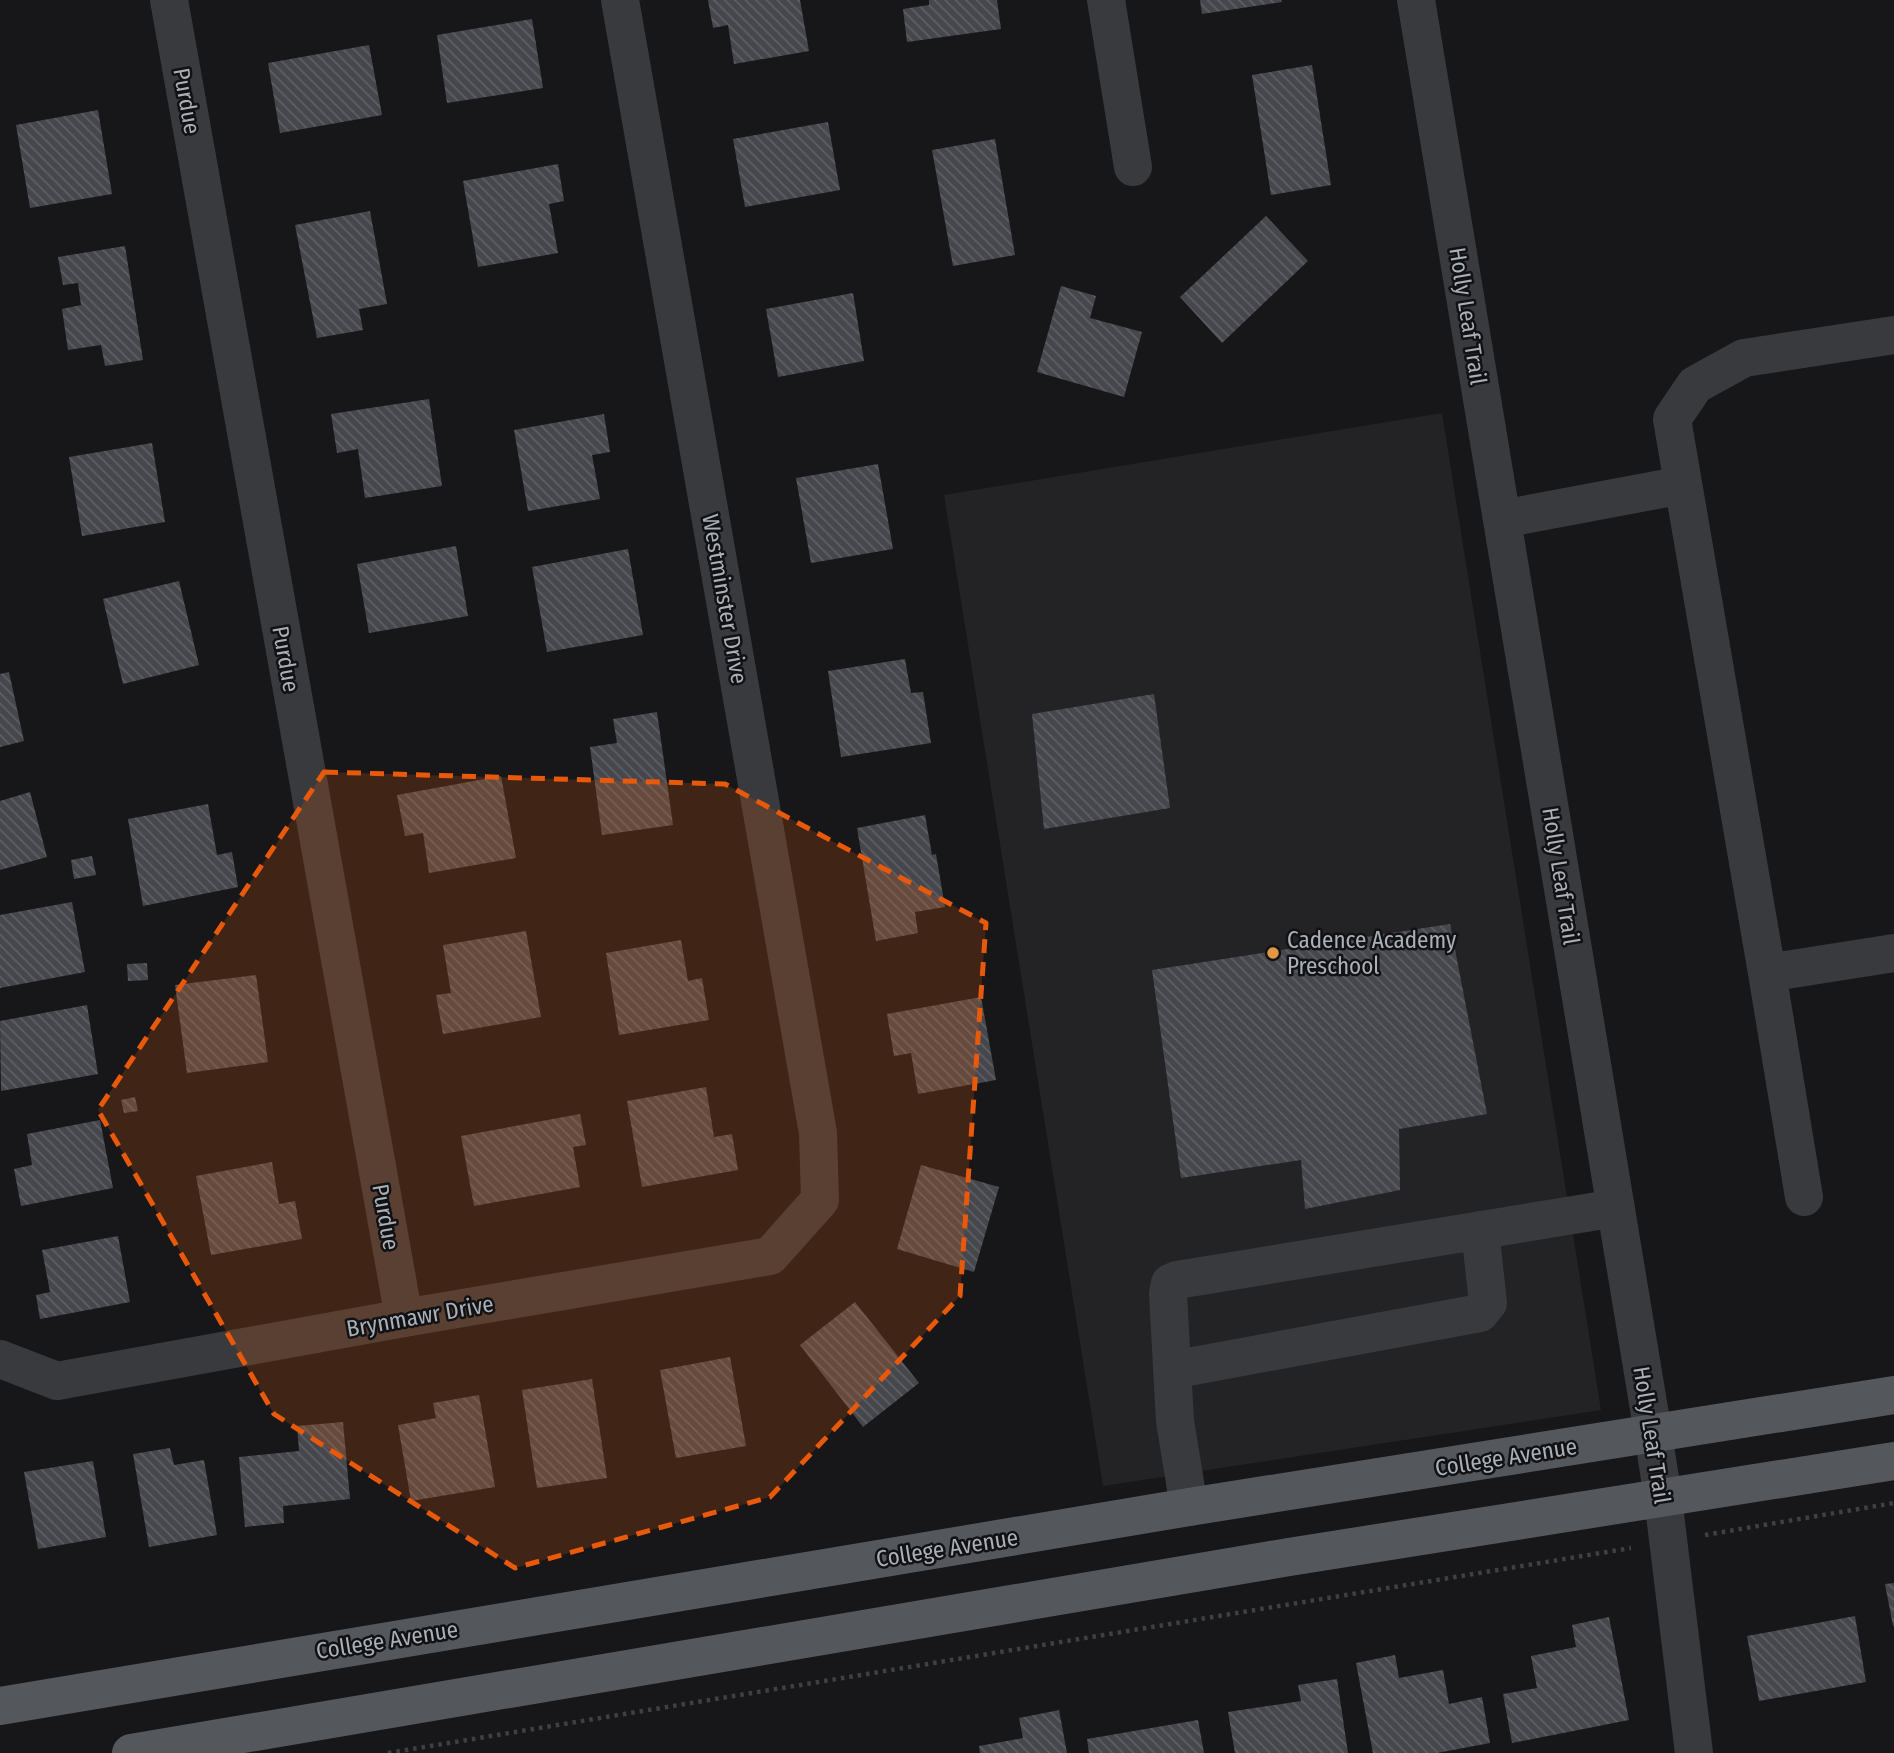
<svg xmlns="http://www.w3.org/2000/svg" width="1894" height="1753" font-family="'Fira Sans Condensed',sans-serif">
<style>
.built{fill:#232326}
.building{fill:url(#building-back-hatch)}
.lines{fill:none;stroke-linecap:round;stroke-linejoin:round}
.path{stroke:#3e4144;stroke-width:4.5;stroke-dasharray:3.5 5;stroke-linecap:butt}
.minor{stroke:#383a3d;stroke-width:38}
.major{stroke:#54575c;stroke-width:38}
.marked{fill:#e8590c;fill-opacity:0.2;stroke:#e8590c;stroke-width:5;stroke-dasharray:14 9;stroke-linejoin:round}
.poi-dot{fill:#e49743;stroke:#121214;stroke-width:2.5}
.labels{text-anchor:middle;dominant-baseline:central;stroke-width:5;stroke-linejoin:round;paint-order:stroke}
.street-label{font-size:23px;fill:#aab0b8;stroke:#121214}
.poi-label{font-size:23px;fill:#aab0b8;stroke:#121214;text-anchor:start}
</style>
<defs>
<pattern id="building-back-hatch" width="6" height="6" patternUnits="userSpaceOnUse" patternTransform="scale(1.75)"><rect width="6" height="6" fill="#46474c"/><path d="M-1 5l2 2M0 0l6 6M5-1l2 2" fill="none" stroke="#5e5f64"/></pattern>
</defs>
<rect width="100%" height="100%" fill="#171719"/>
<!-- built -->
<path class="built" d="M 1442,413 L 1601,1410 L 1103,1486 L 944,495 Z"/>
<!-- building -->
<path class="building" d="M 708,0 L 800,0 L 809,51 L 734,64 L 728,25 L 713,28 Z
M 929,0 L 997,0 L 1001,29 L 907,42 L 903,9 L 929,5 Z
M 1200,0 L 1281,0 L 1282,2 L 1202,14 Z
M 532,19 L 543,88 L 447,103 L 437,35 Z
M 369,45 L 382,115 L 280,133 L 268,63 Z
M 1312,65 L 1331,185 L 1271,195 L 1252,75 Z
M 98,110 L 112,194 L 30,208 L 16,125 Z
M 828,122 L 840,190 L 745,207 L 733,139 Z
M 995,139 L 1015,255 L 953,266 L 932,150 Z
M 558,164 L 564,201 L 549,204 L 558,253 L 478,267 L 463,181 Z
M 370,211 L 387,304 L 359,309 L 363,330 L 317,338 L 295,225 Z
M 1266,216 L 1308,261 L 1222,343 L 1180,297 Z
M 125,246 L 143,360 L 105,366 L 101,345 L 68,350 L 62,309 L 81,305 L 78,283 L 63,285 L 58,257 Z
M 1061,286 L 1096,296 L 1090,318 L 1142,332 L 1124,397 L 1037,372 Z
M 853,293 L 864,361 L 778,377 L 766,309 Z
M 429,399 L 442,486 L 365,498 L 358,449 L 337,453 L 331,414 Z
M 604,414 L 610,452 L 592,455 L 600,499 L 528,511 L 514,430 Z
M 152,443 L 165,522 L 82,536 L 69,457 Z
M 878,464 L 893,549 L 811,563 L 796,478 Z
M 456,546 L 468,616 L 369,633 L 357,564 Z
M 628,549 L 643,635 L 547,652 L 532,567 Z
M 179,581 L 199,665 L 123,684 L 103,599 Z
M 905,659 L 911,693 L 923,692 L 931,743 L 841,757 L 828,671 Z
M 9,672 L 24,741 L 0,747 L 0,674 Z
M 1154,694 L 1170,808 L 1044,829 L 1032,714 Z
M 657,712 L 673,825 L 602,835 L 590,747 L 617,743 L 613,719 Z
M 501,776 L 516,858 L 429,873 L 423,833 L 405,836 L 397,795 Z
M 30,792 L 47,857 L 0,870 L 0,801 Z
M 208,804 L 217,855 L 232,852 L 238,887 L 143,906 L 128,819 Z
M 925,815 L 932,855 L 936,854 L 945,907 L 915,912 L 918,933 L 876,941 L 857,828 Z
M 92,856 L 96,875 L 74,879 L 71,860 Z
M 72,902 L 85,972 L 0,988 L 0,915 Z
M 1450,924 L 1487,1114 L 1399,1129 L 1400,1190 L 1305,1209 L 1301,1160 L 1181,1178 L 1152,970 Z
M 526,931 L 541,1017 L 443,1034 L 436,995 L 451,993 L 443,945 Z
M 681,940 L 688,981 L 702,978 L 709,1020 L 619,1035 L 606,953 Z
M 147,963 L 148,980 L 128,981 L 127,964 Z
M 256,975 L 268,1062 L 187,1073 L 175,985 Z
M 981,997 L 996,1080 L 918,1094 L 911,1053 L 894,1056 L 887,1014 Z
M 87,1005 L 98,1074 L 1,1091 L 0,1021 Z
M 706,1087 L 714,1137 L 732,1134 L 738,1170 L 642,1187 L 627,1101 Z
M 135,1097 L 138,1111 L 124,1113 L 121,1100 Z
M 580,1114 L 586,1145 L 573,1147 L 580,1187 L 474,1206 L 461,1136 Z
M 100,1120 L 113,1188 L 21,1206 L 14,1169 L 32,1165 L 27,1134 Z
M 272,1162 L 279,1204 L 295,1201 L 302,1239 L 211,1255 L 196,1176 Z
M 921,1165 L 999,1187 L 974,1272 L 897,1249 Z
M 118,1236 L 130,1302 L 40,1319 L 36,1295 L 50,1292 L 42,1250 Z
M 855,1302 L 919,1383 L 863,1427 L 800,1345 Z
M 730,1357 L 746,1446 L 676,1458 L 660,1370 Z
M 592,1379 L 607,1478 L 537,1488 L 522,1390 Z
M 479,1395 L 495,1487 L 411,1501 L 398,1425 L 436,1418 L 433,1403 Z
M 343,1422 L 350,1499 L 283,1506 L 284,1523 L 245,1527 L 239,1457 L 299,1451 L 297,1426 Z
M 170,1448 L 174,1465 L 204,1460 L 217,1535 L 149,1547 L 133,1454 Z
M 93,1461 L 106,1537 L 38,1549 L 24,1472 Z
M 1894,1583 L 1894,1626 L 1893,1626 L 1885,1584 Z
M 1855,1616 L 1866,1682 L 1759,1701 L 1747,1636 Z
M 1609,1617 L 1629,1720 L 1512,1743 L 1503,1694 L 1537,1688 L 1531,1656 L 1576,1647 L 1572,1625 Z
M 1395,1655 L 1399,1678 L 1443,1670 L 1449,1704 L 1482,1697 L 1490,1743 L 1437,1753 L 1373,1753 L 1356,1663 Z
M 1337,1679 L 1348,1753 L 1235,1753 L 1228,1712 L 1301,1701 L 1298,1685 Z
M 1059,1710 L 1067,1753 L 980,1753 L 979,1746 L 1023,1738 L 1019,1718 Z
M 1198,1720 L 1204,1753 L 1089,1753 L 1087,1739 Z"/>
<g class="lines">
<!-- path -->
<path class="path" d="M 1705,1535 L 1894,1503
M 388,1753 L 1631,1548"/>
<!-- minor -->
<path class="minor" d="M 169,0 L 404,1318
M 1106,0 L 1133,167
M 1416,0 L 1653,1433 L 1663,1498 L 1694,1753
M 1894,335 L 1744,358 L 1695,385 L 1672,419 L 1767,973 L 1894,953
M 1502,519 L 1683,485
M 1767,973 L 1804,1197
M 0,1359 L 57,1381 L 404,1318 L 770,1256 L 820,1200 L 818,1133 L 620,0
M 1172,1370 L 1480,1313 L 1488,1303 L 1480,1230
M 1189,1507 L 1175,1421 L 1168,1294 L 1170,1283 L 1177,1280 L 1616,1208"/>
<!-- major -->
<path class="major" d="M 0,1706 L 1189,1507 L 1894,1395
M 131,1753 L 1289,1557 L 1894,1461"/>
</g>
<!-- marked area -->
<path class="marked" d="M 324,772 L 725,784 L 986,923 L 960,1296 L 770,1497 L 515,1568 L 274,1414 L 98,1110 Z"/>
<!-- markers -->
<circle class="poi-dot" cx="1273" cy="953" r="7"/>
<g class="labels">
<!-- street labels -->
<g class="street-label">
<text transform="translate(187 101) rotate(80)">Purdue</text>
<text transform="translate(1468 316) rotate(81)">Holly Leaf Trail</text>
<text transform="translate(725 599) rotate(80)">Westminster Drive</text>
<text transform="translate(286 659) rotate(80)">Purdue</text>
<text transform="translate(1561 876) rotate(81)">Holly Leaf Trail</text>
<text transform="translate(386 1217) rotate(80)">Purdue</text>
<text transform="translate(420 1316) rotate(-10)">Brynmawr Drive</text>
<text transform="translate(1652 1435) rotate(81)">Holly Leaf Trail</text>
<text transform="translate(1506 1457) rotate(-9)">College Avenue</text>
<text transform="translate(947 1548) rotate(-9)">College Avenue</text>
<text transform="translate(387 1640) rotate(-9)">College Avenue</text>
</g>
<!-- poi labels -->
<g class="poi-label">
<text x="1287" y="940">Cadence Academy<tspan x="1287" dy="26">Preschool</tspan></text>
</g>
</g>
</svg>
